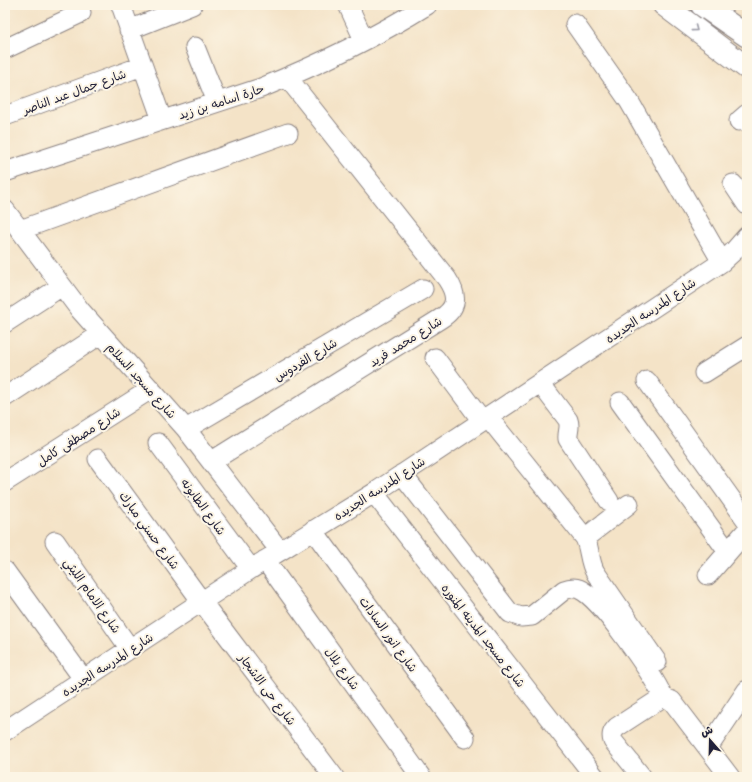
<svg xmlns="http://www.w3.org/2000/svg" width="752" height="782" font-family="'Playpen Sans','Playpen Sans Arabic',sans-serif">
<style>
.lines{fill:none;stroke-linecap:round;stroke-linejoin:round}
.minor-casing{stroke:#8b8281;stroke-width:21}
.major-casing{stroke:#8b8281;stroke-width:24}
.minor{stroke:#fff;stroke-width:19}
.major{stroke:#fff;stroke-width:22}
.oneway{stroke:#9c9ca7}
.labels{text-anchor:middle;dominant-baseline:central;stroke-width:4;stroke-linejoin:round;paint-order:stroke}
.street-label{font-size:12px;fill:#22223b;stroke:#fcf5e5}
</style>
<rect width="100%" height="100%" fill="#fcf5e5"/>
<filter id="ink" filterUnits="userSpaceOnUse"><feTurbulence type="fractalNoise" baseFrequency=".025" numOctaves="2"/><feDisplacementMap in="SourceGraphic" scale="8" xChannelSelector="R" yChannelSelector="G"/><feConvolveMatrix kernelMatrix="1 2 1 2 8 2 1 2 1" color-interpolation-filters="sRGB"/></filter>
<filter id="wash" filterUnits="userSpaceOnUse"><feTurbulence type="fractalNoise" baseFrequency=".012" numOctaves="4" result="noise"/><feDisplacementMap in="SourceGraphic" scale="16" xChannelSelector="R" yChannelSelector="G"/><feGaussianBlur stdDeviation="0.9" result="paint"/><feColorMatrix in="noise" values="0 0 0 0 0 0 0 0 0 0 0 0 0 0 0 0 0 1.4 0 .05"/><feComposite in="paint" operator="in"/></filter>
<g filter="url(#wash)">
<rect width="100%" height="100%" fill="#f4e3c7"/>
</g>
<g filter="url(#ink)">
<g class="lines">
<!-- minor casing -->
<g class="minor-casing">
<path id="minor" d="M 121,5 L 162,120
M 348,5 L 364,40
M 575,24 L 629,101 L 722,262
M 129,30 L 192,5
M 195,47 L 217,102
M 5,49 L 81,13
M 5,116 L 142,66
M 739,121 L 747,114
M 5,172 L 261,88 C 318,65 374,38 427,5
M 733,184 L 747,205
M 5,210 L 80,310 L 186,429 L 280,551
M 20,230 L 288,133
M 5,323 L 62,286
M 435,358 L 482,421
M 704,373 L 747,346
M 647,381 L 747,521
M 540,383 L 568,420 C 571,428 567,432 568,439 L 609,501
M 5,397 L 101,334
M 620,402 L 728,552
M 488,417 L 585,538 C 590,549 589,561 595,572 L 657,662
M 186,429 L 423,289
M 158,443 L 251,569
M 98,459 L 202,602 L 334,777
M 212,461 L 440,319 C 458,308 458,296 447,279 L 287,77
M 402,474 L 510,613 L 521,617 L 532,616 L 564,590 C 569,588 574,587 579,589 C 600,597 653,675 663,697
M 5,482 L 151,389
M 374,493 L 595,777
M 313,530 L 465,738
M 585,538 L 629,504
M 55,541 L 130,649
M 265,560 L 421,777
M 5,571 L 84,680
M 708,575 L 747,530
M 5,731 L 251,569 L 374,493 L 722,262 L 733,252 L 747,236
M 708,748 L 747,690
M 642,777 L 613,741 C 611,735 612,732 617,727 L 663,697 L 672,701 L 730,777"/>
</g>
<!-- major casing -->
<g class="major-casing">
<path id="major" d="M 664,5 L 747,68
M 702,5 L 747,36"/>
</g>
<!-- minor -->
<use href="#minor" class="minor"/>
<!-- major -->
<use href="#major" class="major"/>
</g>
<!-- one-way arrows -->
<defs><path id="oneway-chevron" d="M-2-3.5L2.5 0L-2 3.5" fill="none" stroke-width="1.6" stroke-linecap="round" stroke-linejoin="round"/></defs>
<use class="oneway" href="#oneway-chevron" transform="translate(695 29) rotate(37)"/>
</g>
<g class="labels">
<!-- street labels -->
<g class="street-label">
<text transform="translate(74 91) rotate(-20)">شارع جمال عبد الناصر</text>
<text transform="translate(221 101) rotate(-18)">حارة اسامه بن زيد</text>
<text transform="translate(650 310) rotate(-34)">شارع المدرسه الجديده</text>
<text transform="translate(405 341) rotate(-32)">شارع محمد فريد</text>
<text transform="translate(305 359) rotate(-31)">شارع الفردوس</text>
<text transform="translate(142 380) rotate(48)">شارع مسجد السلام</text>
<text transform="translate(78 436) rotate(-33)">شارع مصطفى كامل</text>
<text transform="translate(379 488) rotate(-33)">شارع المدرسه الجديده</text>
<text transform="translate(204 506) rotate(54)">شارع الطابونه</text>
<text transform="translate(150 530) rotate(54)">شارع حسني مبارك</text>
<text transform="translate(93 595) rotate(55)">شارع الامام الليثي</text>
<text transform="translate(389 634) rotate(54)">شارع انور السادات</text>
<text transform="translate(484 635) rotate(52)">شارع مسجد المدينه المنوره</text>
<text transform="translate(107 664) rotate(-33)">شارع المدرسه الجديده</text>
<text transform="translate(343 668) rotate(54)">شارع بلال</text>
<text transform="translate(268 689) rotate(53)">شارع حى الاشجار</text>
</g>
</g>
<!-- margin -->
<rect width="752" height="782" fill="none" stroke="#fcf5e5" stroke-width="20"/>
<!-- north arrow -->
<g transform="translate(710 740) rotate(340)" stroke="#fcf5e5" stroke-width="3" paint-order="stroke">
<path d="M0-3L7 15L0 10L-7 15Z" fill="#22223b"/>
<text y="-6" font-size="11" font-weight="bold" text-anchor="middle" fill="#22223b">ش</text>
</g>
</svg>
